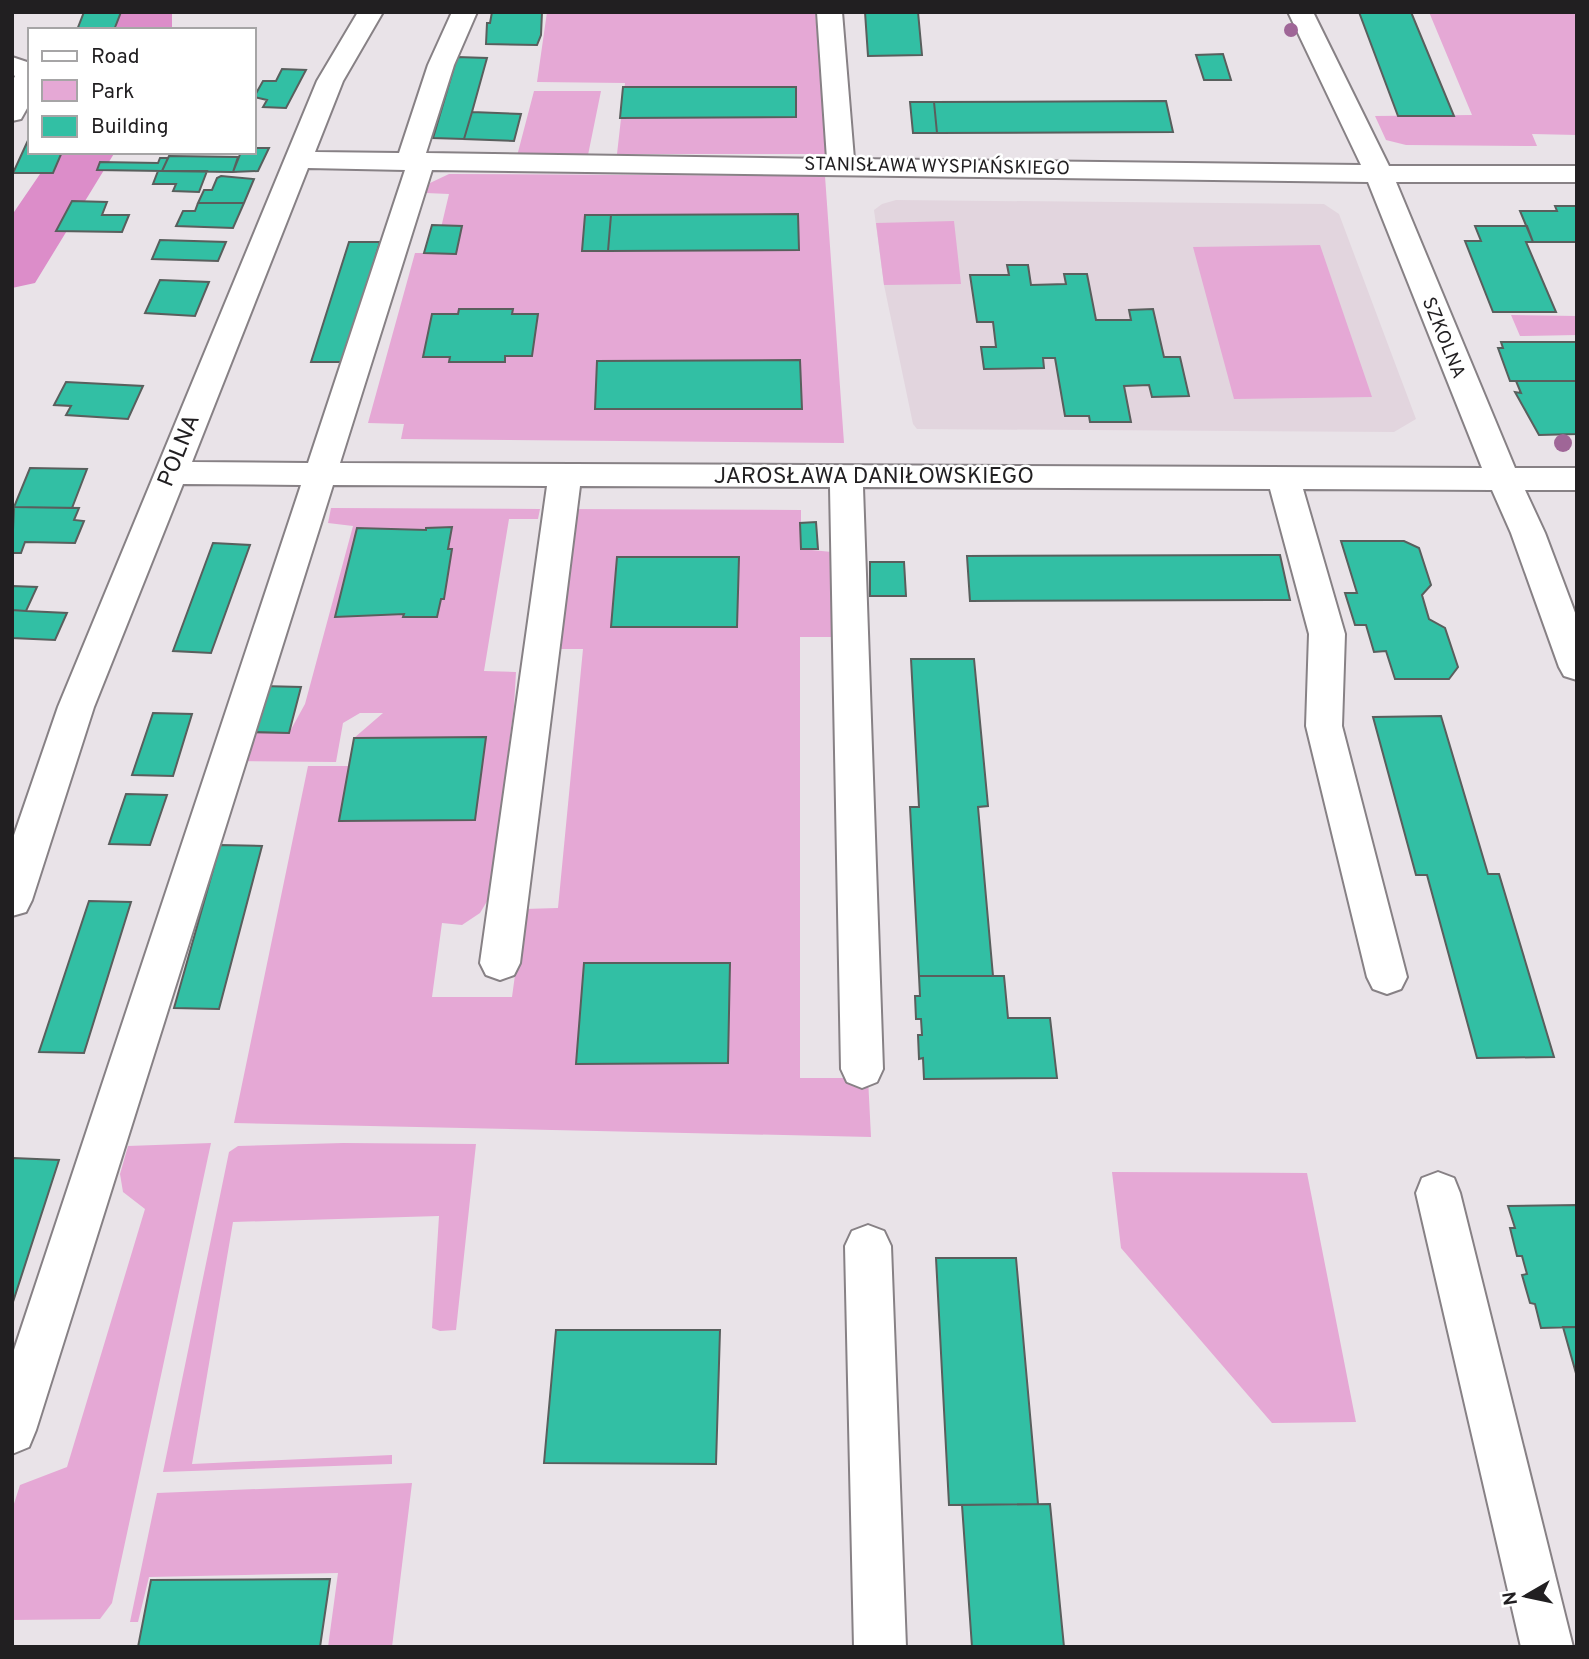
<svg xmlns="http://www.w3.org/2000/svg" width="1589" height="1659" font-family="Overpass,sans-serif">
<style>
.built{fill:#e2d5de}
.green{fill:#e5a8d5}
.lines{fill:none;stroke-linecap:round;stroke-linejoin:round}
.river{fill:#dc8dc9;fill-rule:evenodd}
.building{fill:#32bfa4;stroke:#595f5d;stroke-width:2}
.minor-casing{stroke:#878185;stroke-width:4}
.minor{fill:#fff;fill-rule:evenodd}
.tree{fill:#9f6697}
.labels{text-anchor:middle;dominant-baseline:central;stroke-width:5;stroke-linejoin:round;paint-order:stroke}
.far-street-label{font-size:19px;fill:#211f21;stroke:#fff}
.street-label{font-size:23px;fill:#211f21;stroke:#fff}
</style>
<rect width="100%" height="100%" fill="#e9e3e8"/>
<!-- built -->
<path class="built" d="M 896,200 L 1324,204 L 1339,214 L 1416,419 L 1394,432 L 917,429 L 913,424 L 884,285 L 874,210 L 882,204 Z"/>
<!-- green -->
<path class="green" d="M 547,12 L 815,12 L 828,154 L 617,154 L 625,83 L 537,82 Z
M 1429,12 L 1577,12 L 1577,135 L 1532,134 L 1537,146 L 1406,145 L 1386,140 L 1375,116 L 1472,115 Z
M 534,91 L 601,91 L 588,155 L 517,156 Z
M 449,174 L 825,176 L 844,443 L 401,439 L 404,424 L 368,423 L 415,253 L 435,253 L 449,194 L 426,193 L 430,183 Z
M 954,221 L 961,284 L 884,285 L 876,223 Z
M 1320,245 L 1372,397 L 1234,399 L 1193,247 Z
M 1511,315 L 1577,316 L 1577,335 L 1520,336 Z
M 331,508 L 540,509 L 538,519 L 509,519 L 484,671 L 516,672 L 514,706 L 489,898 L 480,913 L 462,925 L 442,923 L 432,997 L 512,997 L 524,909 L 558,908 L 583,649 L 554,649 L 560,509 L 801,510 L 801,549 L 832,552 L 850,637 L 800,637 L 800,1078 L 868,1078 L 871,1137 L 234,1123 L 308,766 L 348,766 L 354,738 L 383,713 L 360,713 L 343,723 L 336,762 L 230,761 L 238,732 L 289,733 L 305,704 L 353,526 L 328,523 Z
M 211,1143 L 112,1603 L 100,1619 L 12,1620 L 12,1510 L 20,1485 L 67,1467 L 145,1209 L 123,1192 L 120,1174 L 128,1146 Z
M 343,1143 L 476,1144 L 456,1330 L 440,1331 L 432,1328 L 439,1216 L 233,1222 L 192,1464 L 392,1455 L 392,1464 L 163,1472 L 229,1152 L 238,1146 Z
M 1112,1172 L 1307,1173 L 1356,1422 L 1272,1423 L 1121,1248 Z
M 412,1483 L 392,1647 L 328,1647 L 338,1573 L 149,1577 L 138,1622 L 130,1622 L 157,1493 Z"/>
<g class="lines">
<!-- river -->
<path class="river" d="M 118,12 L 172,12 L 172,30 L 116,30 Z
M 55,152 L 115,152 L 35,283 L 12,288 L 12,215 Z"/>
</g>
<!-- building -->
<path class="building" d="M 84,12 L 121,12 L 114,30 L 77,30 Z
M 492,12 L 542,12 L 541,35 L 537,45 L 486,44 L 487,23 L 490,23 Z
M 865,12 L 918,12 L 922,55 L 868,56 Z
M 1359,12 L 1411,12 L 1454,116 L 1398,116 Z
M 1223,54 L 1231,80 L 1204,80 L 1196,55 Z
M 457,57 L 487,58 L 472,112 L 464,139 L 433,138 Z
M 282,69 L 306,70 L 286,108 L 263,107 L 267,100 L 254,97 L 263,81 L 276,81 Z
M 623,87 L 796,87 L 796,117 L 620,118 Z
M 1166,101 L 1173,132 L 937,133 L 934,102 Z
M 910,102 L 934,102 L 937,133 L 913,133 Z
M 472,112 L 521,114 L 514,141 L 464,139 Z
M 30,136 L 30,152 L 62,152 L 53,173 L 13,173 Z
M 254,148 L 269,148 L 258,171 L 233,172 L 241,152 L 254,152 Z
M 169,156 L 238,157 L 233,172 L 162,171 Z
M 160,158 L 168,158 L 162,171 L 97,170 L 100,162 L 158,163 Z
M 158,171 L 207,171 L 199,192 L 173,191 L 176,184 L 153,184 Z
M 221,176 L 254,179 L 244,203 L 198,203 L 204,190 L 212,190 L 217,178 Z
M 72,201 L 107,202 L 102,215 L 129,215 L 122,232 L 56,231 Z
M 198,203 L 244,203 L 233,228 L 176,226 L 183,211 L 195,211 Z
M 1555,206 L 1577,206 L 1577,242 L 1533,242 L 1520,211 L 1557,211 Z
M 798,214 L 799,250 L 608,251 L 611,215 Z
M 585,215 L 611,215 L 608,251 L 582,251 Z
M 432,225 L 462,226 L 456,254 L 424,253 Z
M 1475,226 L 1527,226 L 1533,242 L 1526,242 L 1556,312 L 1493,312 L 1465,241 L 1481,241 Z
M 160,240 L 226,242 L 218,261 L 152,259 Z
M 349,242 L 380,242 L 344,362 L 311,362 Z
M 1007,265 L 1028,265 L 1031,285 L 1066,284 L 1064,274 L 1087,274 L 1096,320 L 1131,320 L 1129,310 L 1153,309 L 1164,357 L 1180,357 L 1189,396 L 1152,397 L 1149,385 L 1124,386 L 1131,422 L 1090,422 L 1089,416 L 1065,416 L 1055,358 L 1043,358 L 1044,368 L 984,369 L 981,347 L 996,347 L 993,322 L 977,322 L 970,275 L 1009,275 Z
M 160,280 L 209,282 L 195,316 L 145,313 Z
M 459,309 L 513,309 L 512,314 L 538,314 L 532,356 L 505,356 L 505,362 L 449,362 L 450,357 L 423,357 L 432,314 L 458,314 Z
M 1501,342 L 1577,342 L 1577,381 L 1510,381 L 1498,348 L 1503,348 Z
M 800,360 L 802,409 L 595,409 L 597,361 Z
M 1516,381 L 1577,381 L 1577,434 L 1539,435 L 1515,392 L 1521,393 Z
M 66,382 L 143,386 L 128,419 L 66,415 L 71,406 L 54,405 Z
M 30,468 L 87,469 L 72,508 L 14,507 Z
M 14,507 L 79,508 L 74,520 L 84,521 L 75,543 L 25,542 L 21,553 L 12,553 Z
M 816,522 L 818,549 L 801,549 L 800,523 Z
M 452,527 L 448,549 L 452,549 L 444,599 L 441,599 L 437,617 L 403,617 L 404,614 L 335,617 L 357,528 L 426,530 L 426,528 Z
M 1341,541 L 1404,541 L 1419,548 L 1431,585 L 1422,595 L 1429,619 L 1445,628 L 1458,667 L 1449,679 L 1395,679 L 1386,651 L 1374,652 L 1366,625 L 1355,625 L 1345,593 L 1357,593 Z
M 213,543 L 250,545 L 211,653 L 173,651 Z
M 1280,555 L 1290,600 L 970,601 L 967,556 Z
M 617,557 L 739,557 L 737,627 L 611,627 Z
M 870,562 L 904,562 L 906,596 L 870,596 Z
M 12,586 L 37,587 L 26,611 L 12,610 Z
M 12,610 L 26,611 L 67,613 L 55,640 L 12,638 Z
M 911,659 L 974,659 L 988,806 L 978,807 L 993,976 L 919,976 L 910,807 L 919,807 Z
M 262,686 L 301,687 L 289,733 L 249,732 Z
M 153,713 L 192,714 L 173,776 L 132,775 Z
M 1441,716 L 1488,874 L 1499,874 L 1554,1057 L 1477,1058 L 1427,875 L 1416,875 L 1373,717 Z
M 486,737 L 475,820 L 339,821 L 354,738 Z
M 126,794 L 167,795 L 150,845 L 109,844 Z
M 220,845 L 262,846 L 219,1009 L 174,1008 Z
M 89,901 L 131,902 L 84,1053 L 39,1052 Z
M 584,963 L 730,963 L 728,1063 L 576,1064 Z
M 919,976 L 1004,976 L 1008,1018 L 1050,1018 L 1057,1078 L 924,1079 L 923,1058 L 919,1059 L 918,1035 L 922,1035 L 921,1019 L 916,1019 L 915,996 L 920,996 Z
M 13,1158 L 59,1160 L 12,1305 L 12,1161 Z
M 1577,1205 L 1577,1327 L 1541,1328 L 1535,1304 L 1530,1303 L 1522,1275 L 1527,1274 L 1522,1256 L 1517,1256 L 1510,1228 L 1515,1228 L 1508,1206 Z
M 936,1258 L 1016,1258 L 1038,1504 L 949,1505 Z
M 1563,1327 L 1577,1327 L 1577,1377 Z
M 556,1330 L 720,1330 L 716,1464 L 544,1463 Z
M 1050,1504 L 1064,1647 L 972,1647 L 962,1505 Z
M 330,1579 L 320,1647 L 138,1647 L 151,1580 Z"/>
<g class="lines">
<!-- minor casing -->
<g class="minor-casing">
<path id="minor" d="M 358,12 L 383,12 L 343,81 L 315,152 L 399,153 L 428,65 L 452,12 L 477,12 L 454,65 L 426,153 L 827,159 L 817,12 L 842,12 L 854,159 L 1361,165 L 1288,12 L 1313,12 L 1389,166 L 1577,166 L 1577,182 L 1396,182 L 1515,468 L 1577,468 L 1577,490 L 1525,490 L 1545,533 L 1577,618 L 1577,680 L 1564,676 L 1559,667 L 1511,533 L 1492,490 L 1303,489 L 1345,634 L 1342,726 L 1407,977 L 1401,989 L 1387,994 L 1373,989 L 1367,977 L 1306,726 L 1309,634 L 1270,489 L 863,487 L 883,1069 L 877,1082 L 862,1088 L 847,1082 L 841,1069 L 830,487 L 580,486 L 520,963 L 514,975 L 500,980 L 486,975 L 480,963 L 547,486 L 333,485 L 36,1430 L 29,1447 L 12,1454 L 12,1356 L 301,485 L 183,484 L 94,707 L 32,900 L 26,912 L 12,916 L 12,841 L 58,707 L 317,81 ZM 308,168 L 405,170 L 308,463 L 192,462 ZM 432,170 L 1368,182 L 1482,468 L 340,463 Z
M 12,57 L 30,63 L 30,103 L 21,119 L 12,121 L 12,82 L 15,76 L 12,74 Z
M 1438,1172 L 1454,1178 L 1460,1193 L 1573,1647 L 1521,1647 L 1416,1193 L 1422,1178 Z
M 868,1225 L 884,1231 L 891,1246 L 906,1647 L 854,1647 L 845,1246 L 852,1231 Z"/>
</g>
<!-- minor -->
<use href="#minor" class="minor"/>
</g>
<!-- trees -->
<g class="tree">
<circle cx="1291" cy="30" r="7"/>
<circle cx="1563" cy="443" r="9"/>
</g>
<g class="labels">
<!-- far-street labels -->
<g class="far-street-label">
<text transform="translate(937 167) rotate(1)">STANISŁAWA WYSPIAŃSKIEGO</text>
<text transform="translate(1443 338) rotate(68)">SZKOLNA</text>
</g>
<!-- street labels -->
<g class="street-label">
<text transform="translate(180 451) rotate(-68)">POLNA</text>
<text x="874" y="477">JAROSŁAWA DANIŁOWSKIEGO</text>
</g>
</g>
<!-- border -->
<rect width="1589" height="1659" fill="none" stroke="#211f21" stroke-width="28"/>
<!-- legend -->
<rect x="28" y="28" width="228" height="126" fill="#ffffff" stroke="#a6a5a6" stroke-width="2"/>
<rect x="42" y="51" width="35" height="10" fill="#ffffff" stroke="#a6a5a6" stroke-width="2"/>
<text x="91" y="63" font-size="21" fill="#211f21">Road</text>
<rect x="42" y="80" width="35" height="21" fill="#e5a8d5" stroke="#a6a5a6" stroke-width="2"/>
<text x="91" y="98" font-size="21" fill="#211f21">Park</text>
<rect x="42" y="116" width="35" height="21" fill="#32bfa4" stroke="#a6a5a6" stroke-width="2"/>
<text x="91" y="133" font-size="21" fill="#211f21">Building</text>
<!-- north arrow -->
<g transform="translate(1526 1596) rotate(261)" stroke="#ffffff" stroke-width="5" paint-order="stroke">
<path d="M0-5L12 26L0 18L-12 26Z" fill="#211f21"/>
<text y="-10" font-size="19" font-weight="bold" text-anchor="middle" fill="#211f21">N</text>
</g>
</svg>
